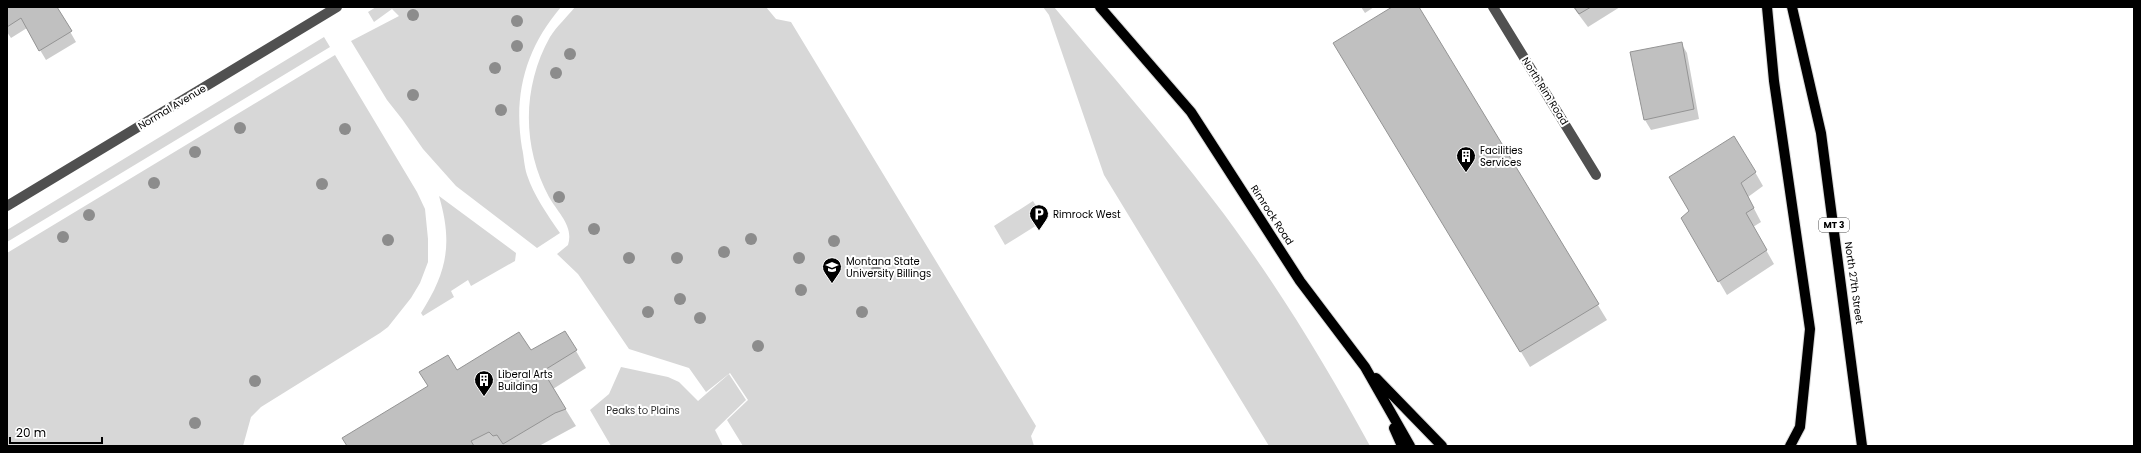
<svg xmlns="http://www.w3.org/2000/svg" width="2141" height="453" font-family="Poppins,sans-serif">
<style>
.green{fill:#d7d7d7}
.shadow{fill:#0003}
.building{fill:#c0c0c0;stroke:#949494}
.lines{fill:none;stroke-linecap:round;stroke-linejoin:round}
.major-casing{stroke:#dbdbdb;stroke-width:12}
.minor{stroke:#505050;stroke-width:10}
.major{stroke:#000;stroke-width:10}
.tree{fill:#8c8c8c}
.labels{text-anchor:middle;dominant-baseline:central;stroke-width:4;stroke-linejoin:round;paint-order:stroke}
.shield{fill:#fff;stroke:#4c4c4c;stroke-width:1}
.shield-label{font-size:9px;font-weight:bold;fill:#000}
.street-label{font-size:10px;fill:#000;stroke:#fff}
.poi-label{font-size:10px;fill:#000;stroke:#fff;text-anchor:start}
.park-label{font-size:10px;fill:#2e2e2e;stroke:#fff}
</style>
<rect width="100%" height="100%" fill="#fff"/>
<!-- green -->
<path class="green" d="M 376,7 L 561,7 C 526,48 513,94 522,148 C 524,156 524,166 527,175 C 534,196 547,214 560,233 L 537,248 L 456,186 L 423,149 L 402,119 L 387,100 L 351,41 L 399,16 L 392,9 L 374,22 L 368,12 Z
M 575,7 L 766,7 L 776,19 L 791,22 L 1036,426 L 1031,436 L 1034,446 L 743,446 L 727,420 L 748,400 L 730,373 L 706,392 L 689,368 L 629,349 L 578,274 L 557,254 L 568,245 C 574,226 558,213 549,197 C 522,147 522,87 550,37 C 557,26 567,17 575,7 Z
M 1043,7 L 1054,7 C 1108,71 1163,134 1214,201 C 1271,275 1325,363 1370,446 L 1269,446 L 1104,175 L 1049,15 Z
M 324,37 L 330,47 L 7,242 L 7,230 Z
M 335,55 L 417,192 L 425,209 L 428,239 L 428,262 L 420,283 L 411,298 L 388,327 L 380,333 L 261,407 L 251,417 L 243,446 L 7,445 L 7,253 Z
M 439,196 L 516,253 L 515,261 L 471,286 L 468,280 L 451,291 L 454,297 L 423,316 L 421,313 C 447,272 453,244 439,196 Z
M 1033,201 L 1045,220 L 1005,245 L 994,226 Z
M 621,367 L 668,377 L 679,382 L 698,401 L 729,374 L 746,400 L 715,430 L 723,446 L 611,446 L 590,410 L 609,394 Z"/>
<!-- shadow -->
<path class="shadow" d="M 7,7 L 56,7 L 76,42 L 46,60 L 27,28 L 11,38 L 7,32 Z
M 1361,7 L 1374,7 L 1365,13 Z
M 1394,7 L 1417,7 L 1607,320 L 1530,367 L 1344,58 Z
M 1573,7 L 1620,7 L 1588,27 Z
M 1681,43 L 1687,53 L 1699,119 L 1651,130 L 1645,120 Z
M 1755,172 L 1763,186 L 1748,197 L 1761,222 L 1753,227 L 1774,264 L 1727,295 L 1682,218 Z
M 530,351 L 576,351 L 586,368 L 553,389 L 576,426 L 539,446 L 348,446 L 428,386 L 420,372 L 457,371 Z"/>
<!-- building -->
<path class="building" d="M 7,7 L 57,7 L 72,31 L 39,51 L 21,18 L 7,27 Z
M 1392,7 L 1419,7 L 1599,304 L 1520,352 L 1333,43 Z
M 1574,7 L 1591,7 L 1579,14 Z
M 1682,42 L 1694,109 L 1644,120 L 1630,52 Z
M 1734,136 L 1756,172 L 1741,183 L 1754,208 L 1746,213 L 1767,250 L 1718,282 L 1681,218 L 1689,211 L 1669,177 Z
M 565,331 L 577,350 L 543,371 L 566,409 L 555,413 L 503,444 L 497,435 L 493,436 L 489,432 L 471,441 L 474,446 L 347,446 L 342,438 L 428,386 L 419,372 L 448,355 L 457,370 L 519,332 L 531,350 Z"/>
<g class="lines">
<!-- major casing -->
<g class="major-casing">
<path id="major" d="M 1100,7 L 1191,112 L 1300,281 L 1365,367 L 1410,446
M 1767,7 L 1774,81 L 1810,329 L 1800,427 L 1790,446
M 1792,7 L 1821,133 L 1862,446
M 1376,378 L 1442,446
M 1394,428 L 1402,446"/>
</g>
<!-- minor -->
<path class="minor" d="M 1493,7 L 1596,175
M 7,206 L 337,7"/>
<!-- major -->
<use href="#major" class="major"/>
</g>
<!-- trees -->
<g class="tree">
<circle cx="413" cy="15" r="6"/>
<circle cx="517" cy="21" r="6"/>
<circle cx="517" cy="46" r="6"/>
<circle cx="570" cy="54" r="6"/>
<circle cx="495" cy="68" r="6"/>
<circle cx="556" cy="73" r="6"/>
<circle cx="413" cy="95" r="6"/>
<circle cx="501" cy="110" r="6"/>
<circle cx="240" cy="128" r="6"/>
<circle cx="345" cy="129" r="6"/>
<circle cx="195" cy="152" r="6"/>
<circle cx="154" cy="183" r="6"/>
<circle cx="322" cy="184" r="6"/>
<circle cx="559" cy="197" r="6"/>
<circle cx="89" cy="215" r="6"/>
<circle cx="594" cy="229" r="6"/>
<circle cx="63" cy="237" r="6"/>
<circle cx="751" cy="239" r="6"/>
<circle cx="388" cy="240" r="6"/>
<circle cx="834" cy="241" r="6"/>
<circle cx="724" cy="252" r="6"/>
<circle cx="629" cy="258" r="6"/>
<circle cx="677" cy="258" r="6"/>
<circle cx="799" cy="258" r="6"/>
<circle cx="876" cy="272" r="6"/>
<circle cx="801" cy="290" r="6"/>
<circle cx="680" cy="299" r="6"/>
<circle cx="648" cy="312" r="6"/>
<circle cx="862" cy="312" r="6"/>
<circle cx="700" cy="318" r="6"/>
<circle cx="758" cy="346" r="6"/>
<circle cx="255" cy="381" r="6"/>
<circle cx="195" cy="423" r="6"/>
</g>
<!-- icons -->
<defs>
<g id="building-pin" transform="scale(1)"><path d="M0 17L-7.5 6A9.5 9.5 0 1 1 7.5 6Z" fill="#000" stroke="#fff"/><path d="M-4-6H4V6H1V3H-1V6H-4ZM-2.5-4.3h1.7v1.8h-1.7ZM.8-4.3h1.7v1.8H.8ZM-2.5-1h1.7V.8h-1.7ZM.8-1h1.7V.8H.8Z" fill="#fff"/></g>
<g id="parking-pin" transform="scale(1)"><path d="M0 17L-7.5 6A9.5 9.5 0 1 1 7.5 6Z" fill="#000" stroke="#fff"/><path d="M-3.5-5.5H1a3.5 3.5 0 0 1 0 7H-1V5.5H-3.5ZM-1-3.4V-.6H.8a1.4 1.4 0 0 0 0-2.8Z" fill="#fff"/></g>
<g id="university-pin" transform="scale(1)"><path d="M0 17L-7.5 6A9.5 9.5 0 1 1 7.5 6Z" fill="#000" stroke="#fff"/><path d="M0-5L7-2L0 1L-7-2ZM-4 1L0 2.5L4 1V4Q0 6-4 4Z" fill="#fff"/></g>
</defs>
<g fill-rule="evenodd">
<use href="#building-pin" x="1466" y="156"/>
<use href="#parking-pin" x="1039" y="214"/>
<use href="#university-pin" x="832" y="267"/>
<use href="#building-pin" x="484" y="380"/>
</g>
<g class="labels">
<!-- shield labels -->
<rect class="shield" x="1819" y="218" width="30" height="14" rx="3"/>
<g class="shield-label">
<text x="1834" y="225">MT 3</text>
</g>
<!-- street labels -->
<g class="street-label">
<text transform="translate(1545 91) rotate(58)">North Rim Road</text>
<text transform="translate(172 107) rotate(-31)">Normal Avenue</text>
<text transform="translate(1272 215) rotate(57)">Rimrock Road</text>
<text transform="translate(1854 283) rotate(82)">North 27th Street</text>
</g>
<!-- poi labels -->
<g class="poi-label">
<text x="1480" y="150">Facilities<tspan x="1480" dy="12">Services</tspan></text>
<text x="1053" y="214">Rimrock West</text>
<text x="846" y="261">Montana State<tspan x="846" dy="12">University Billings</tspan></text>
<text x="498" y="374">Liberal Arts<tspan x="498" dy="12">Building</tspan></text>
</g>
<!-- park labels -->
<g class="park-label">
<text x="643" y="410">Peaks to Plains</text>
</g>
</g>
<!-- border -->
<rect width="2141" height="453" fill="none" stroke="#000000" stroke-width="16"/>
<!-- scale -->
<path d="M10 437v6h92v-6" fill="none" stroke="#000000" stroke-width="2"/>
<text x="16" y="437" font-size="12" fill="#000000" stroke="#ffffff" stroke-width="3" paint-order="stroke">20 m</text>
</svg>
